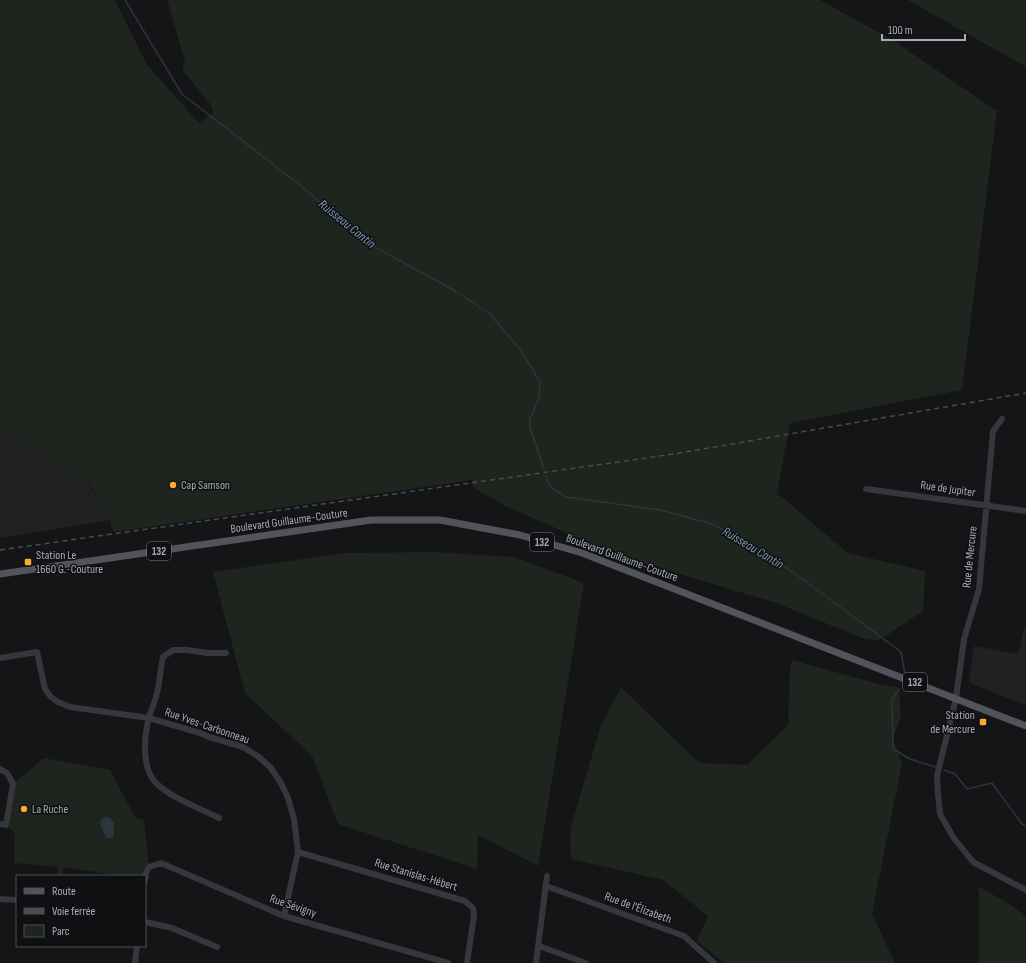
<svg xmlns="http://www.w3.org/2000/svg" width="1026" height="963" font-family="'Sofia Sans Condensed',sans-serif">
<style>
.built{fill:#212124}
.green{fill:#1d251e}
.water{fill:#2b353b}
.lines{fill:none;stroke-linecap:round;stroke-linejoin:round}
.stream{stroke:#2b353b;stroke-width:1.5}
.minor{stroke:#36373c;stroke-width:6}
.major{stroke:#52545b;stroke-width:7}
.rail{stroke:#494b51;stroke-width:1.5;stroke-dasharray:5 4;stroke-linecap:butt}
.poi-dot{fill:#f7ad2d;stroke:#101012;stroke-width:1.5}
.labels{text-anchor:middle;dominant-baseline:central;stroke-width:3;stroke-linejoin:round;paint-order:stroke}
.shield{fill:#101012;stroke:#7a7d86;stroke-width:1}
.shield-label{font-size:11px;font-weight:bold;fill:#a7acb8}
.poi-label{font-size:12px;fill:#a7acb8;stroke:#101012;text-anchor:start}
.street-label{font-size:12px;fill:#a7acb8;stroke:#101012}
.water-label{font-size:13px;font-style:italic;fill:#7c9cb4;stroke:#101012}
</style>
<rect width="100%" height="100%" fill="#151517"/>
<!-- built -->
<path class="built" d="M 0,424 L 80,476 L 107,506 L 111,520 L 0,538 Z
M 1025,625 L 1026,626 L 1026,705 L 969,683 L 974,646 L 1018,654 Z"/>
<!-- green -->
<path class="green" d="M 0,0 L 115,0 L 147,65 L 199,123 L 213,113 L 211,105 L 182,70 L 185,62 L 167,0 L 820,0 L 894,41 L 997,111 L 962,390 L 790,423 L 777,493 L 848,553 L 925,571 L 923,611 L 878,641 L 862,638 L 776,603 L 620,556 L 505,506 L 473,487 L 472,480 L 113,532 L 107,506 L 92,488 L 80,476 L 56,464 L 0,426 Z
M 908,0 L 1026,0 L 1026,67 Z
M 434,552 L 514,557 L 584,583 L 538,866 L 478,835 L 477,869 L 338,824 L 312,756 L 245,693 L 213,572 L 345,553 Z
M 792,660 L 882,685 L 897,687 L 899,690 L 901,716 L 893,739 L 902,764 L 872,914 L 895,963 L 724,963 L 697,941 L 708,916 L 663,880 L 571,859 L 570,830 L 601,725 L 621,687 L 699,763 L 747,765 L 788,725 L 790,669 Z
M 44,758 L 110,770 L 135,817 L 144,820 L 149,867 L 145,876 L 121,876 L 64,867 L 63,876 L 57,876 L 58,867 L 14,863 L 15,833 L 6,825 L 13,784 Z
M 979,887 C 995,896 1013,904 1026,918 L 1026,963 L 979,963 Z"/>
<!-- water -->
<path class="water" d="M 106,817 L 110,818 L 114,823 L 114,836 L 112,838 L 106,838 L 100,824 L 101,819 Z"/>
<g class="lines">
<!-- stream -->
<path class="stream" d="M 125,0 L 182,94 L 301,186 L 373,246 L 457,292 L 490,314 L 522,352 L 540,382 L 539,398 L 530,419 L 530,428 L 544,469
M 546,476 L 549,484 L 552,488 L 566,497 L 660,510 L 712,524 L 736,536 L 762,554 L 793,572 L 901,652 L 905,674
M 900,689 L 892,699 L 893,749 L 910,759 L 935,767
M 944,770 L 955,774 L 967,789 L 992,783 L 1022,824 L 1026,826"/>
<!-- minor -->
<path class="minor" d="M 1002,419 L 993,431 L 979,589 L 964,639 L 956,698 L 937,776 L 938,794 L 940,814 L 953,837 L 973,862 L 1026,890
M 866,489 L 1026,511
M 0,658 L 37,652 L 45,689 L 51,697 L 58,702 L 70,707 L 149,718 L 200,733 L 209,737 L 243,747 L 259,757 L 271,768 L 281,783 L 288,798 L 294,819 L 298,852 L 284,916
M 0,769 L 7,773 L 13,784 L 6,825 L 0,824
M 219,818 C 200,808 173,799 157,784 C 141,769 144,737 149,717 C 151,710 154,704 156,697 C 160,684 160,670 163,657 L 173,650 L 187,650 L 208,653 L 226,653
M 298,852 L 465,901 L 473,908 L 474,915 L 467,963
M 145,881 L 146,873 L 149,867 L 161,863 L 284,916 L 448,963
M 546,886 L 684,936 L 714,963
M 0,899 L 17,900
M 145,922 L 172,928 L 217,947
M 539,946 L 586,963
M 135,963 L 137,946
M 536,963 L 547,876"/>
<!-- major -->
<path class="major" d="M 0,574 L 371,520 L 440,520 L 520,535 L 582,553 L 1026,726"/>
<!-- rail -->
<path class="rail" d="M 0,550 L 674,454 L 1026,393"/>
</g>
<!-- markers -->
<g class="poi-dot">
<circle cx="173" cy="485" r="4"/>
<rect x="24" y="558" width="8" height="8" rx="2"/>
<rect x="979" y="718" width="8" height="8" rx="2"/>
<circle cx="24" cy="809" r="4"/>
</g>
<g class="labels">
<!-- shield labels -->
<g class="shield">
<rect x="530" y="533" width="24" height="18" rx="3"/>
<rect x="147" y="542" width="24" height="18" rx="3"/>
<rect x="903" y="673" width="24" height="18" rx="3"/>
</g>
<g class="shield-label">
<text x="542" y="542">132</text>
<text x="159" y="551">132</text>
<text x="915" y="682">132</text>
</g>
<!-- poi labels -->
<g class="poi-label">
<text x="181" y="485">Cap Samson</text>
<text x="36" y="555">Station Le<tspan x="36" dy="14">1660 G.-Couture</tspan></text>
<text x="975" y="715" text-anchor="end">Station<tspan x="975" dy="14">de Mercure</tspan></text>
<text x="32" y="809">La Ruche</text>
</g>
<!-- street labels -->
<g class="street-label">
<text transform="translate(948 489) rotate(8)">Rue de Jupiter</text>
<text transform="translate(289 521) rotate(-8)">Boulevard Guillaume-Couture</text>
<text transform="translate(970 557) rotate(-84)">Rue de Mercure</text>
<text transform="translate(622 558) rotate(20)">Boulevard Guillaume-Couture</text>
<text transform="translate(207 726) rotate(19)">Rue Yves-Carbonneau</text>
<text transform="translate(416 875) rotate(17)">Rue Stanislas-Hébert</text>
<text transform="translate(293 906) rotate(19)">Rue Sévigny</text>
<text transform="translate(638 908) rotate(20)">Rue de l'Élizabeth</text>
</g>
<!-- water labels -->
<g class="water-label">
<text transform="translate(347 224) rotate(39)">Ruisseau Cantin</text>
<text transform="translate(753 548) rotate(31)">Ruisseau Cantin</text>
</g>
</g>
<!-- legend -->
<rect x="16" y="875" width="130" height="72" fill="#101012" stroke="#4c4e54"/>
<rect x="24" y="888" width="20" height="6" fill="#52545b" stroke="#4c4e54"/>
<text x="52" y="895" font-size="12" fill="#a7acb8">Route</text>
<rect x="24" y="908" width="20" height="6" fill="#494b51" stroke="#4c4e54"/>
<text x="52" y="915" font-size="12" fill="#a7acb8">Voie ferrée</text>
<rect x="24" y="925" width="20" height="12" fill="#1d251e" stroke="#4c4e54"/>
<text x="52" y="935" font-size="12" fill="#a7acb8">Parc</text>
<!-- scale -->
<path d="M882 34v6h83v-6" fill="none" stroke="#a7acb8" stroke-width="2"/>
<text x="888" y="34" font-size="12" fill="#a7acb8" stroke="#101012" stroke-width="3" paint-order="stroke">100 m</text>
</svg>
